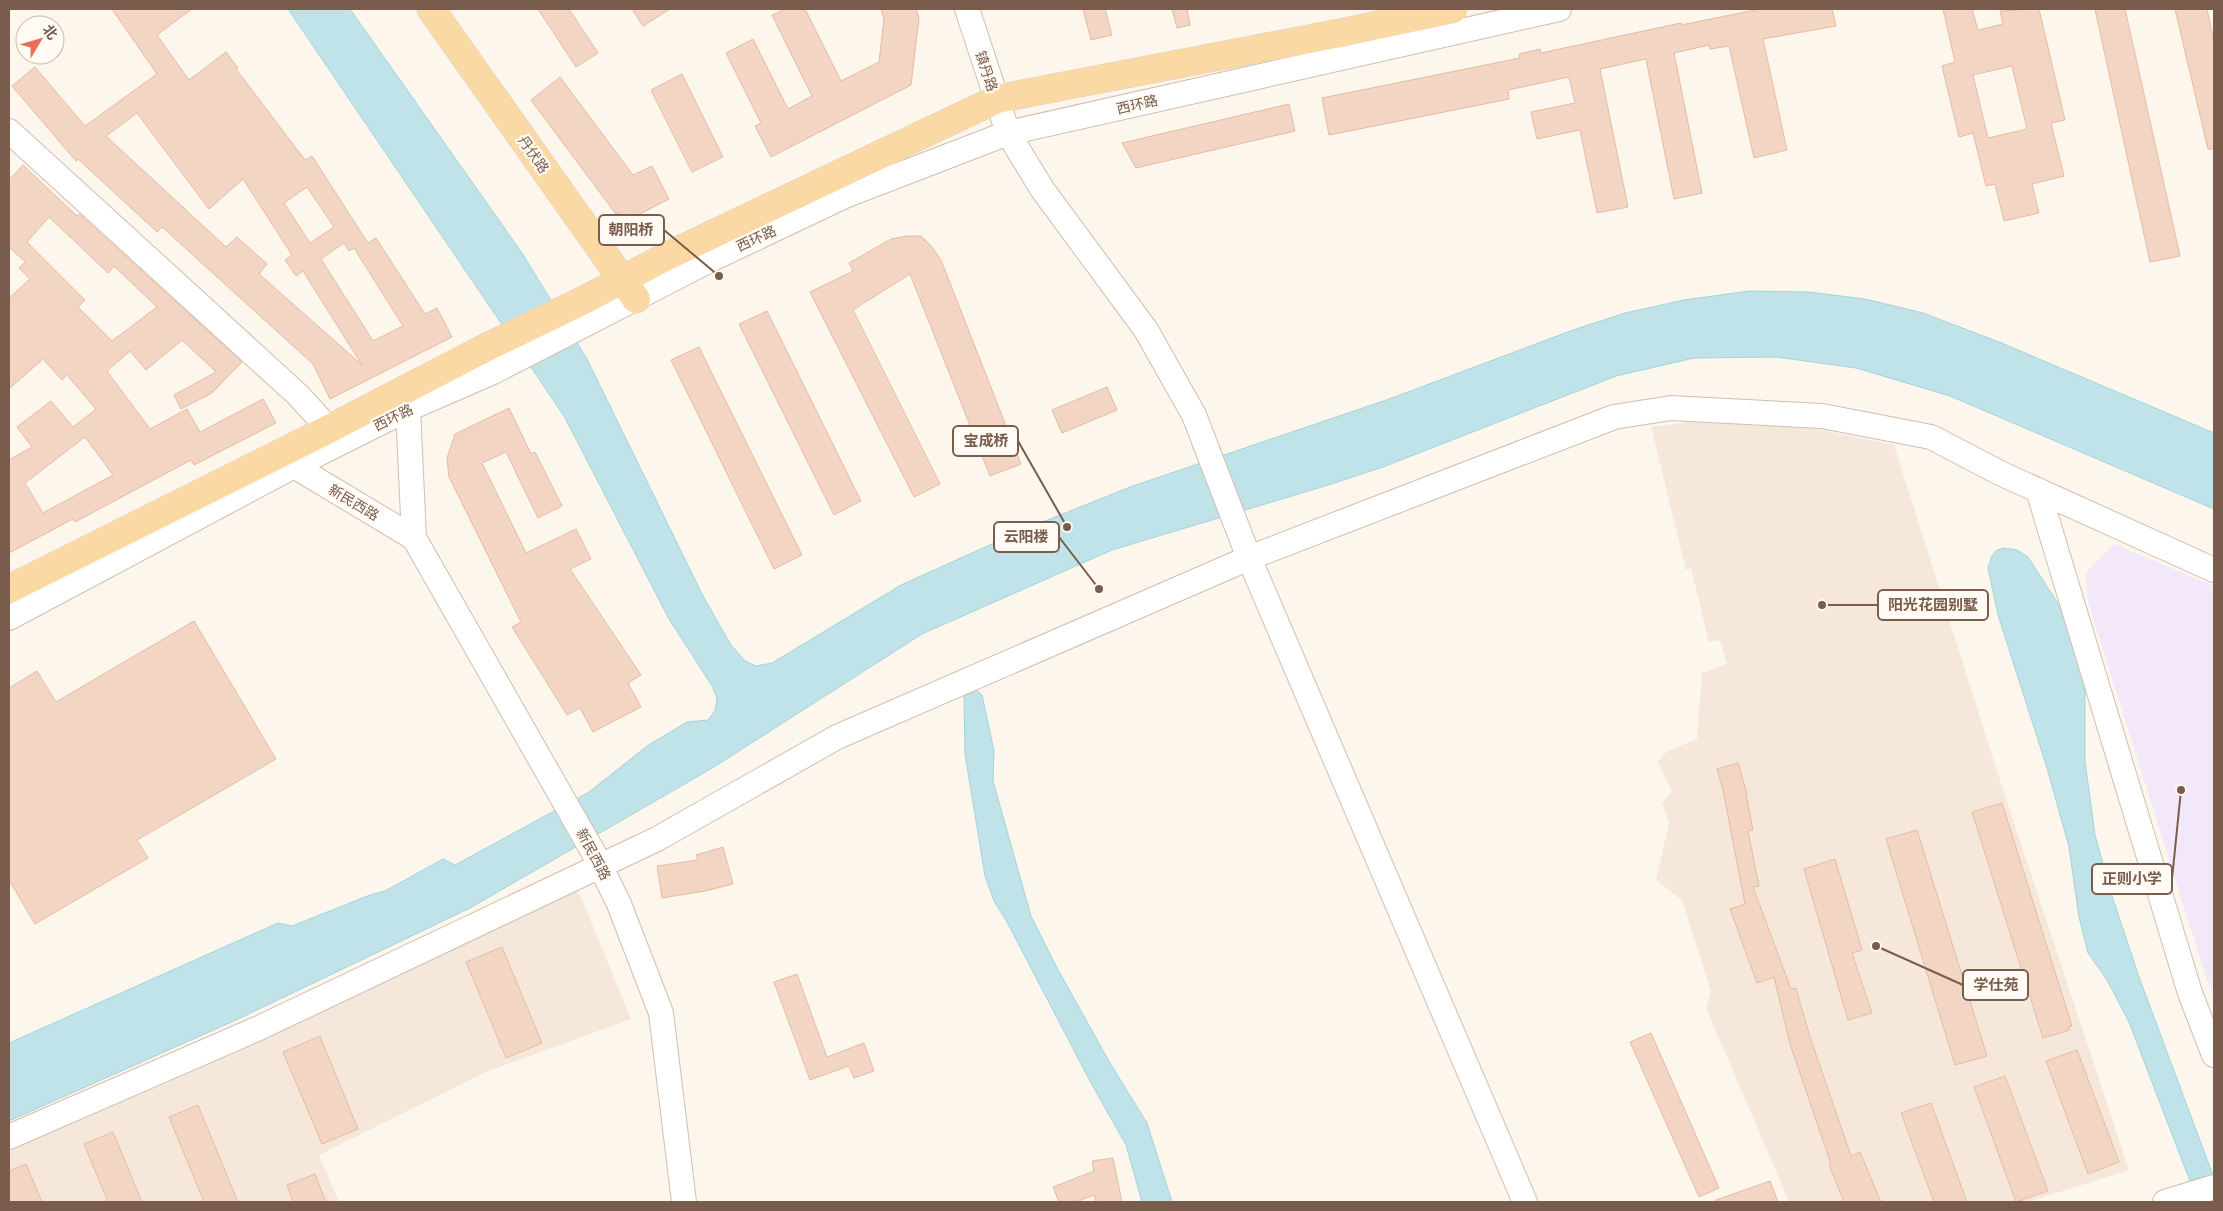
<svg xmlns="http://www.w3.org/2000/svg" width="2223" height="1211" font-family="Commissioner,'Noto Sans SC',sans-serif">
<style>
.residential{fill:#f5e8da}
.education{fill:#f3e8fa}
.water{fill:#bfe3e8;stroke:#a5d3da}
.building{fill:#f3d5c3;stroke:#e6bba3;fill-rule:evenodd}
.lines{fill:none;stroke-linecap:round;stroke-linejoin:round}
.minor-casing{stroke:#d1beb0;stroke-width:26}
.major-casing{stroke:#dad1cd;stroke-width:29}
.minor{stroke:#fff;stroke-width:24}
.major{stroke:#fbd9a5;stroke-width:28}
.labels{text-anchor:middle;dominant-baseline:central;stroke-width:4.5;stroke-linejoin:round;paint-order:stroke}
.street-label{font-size:14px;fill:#7a5c4d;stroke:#fffaf3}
.leader{fill:none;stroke:#7a5c4d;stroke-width:2}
.callout-dot{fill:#7a5c4d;stroke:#fffaf3;stroke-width:2}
.callout{fill:#fffaf3;stroke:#7a5c4d;stroke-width:2}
.callout-label{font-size:15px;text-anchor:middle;font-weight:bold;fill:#7a5c4d}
</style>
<rect width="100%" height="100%" fill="#fdf6ec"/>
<!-- residential -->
<path class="residential" d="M 1705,420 L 1806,427 L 1894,445 L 1997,771 L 2129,1170 L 2028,1202 L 1789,1202 L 1706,1008 L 1711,991 L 1682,900 L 1656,880 L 1669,822 L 1662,803 L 1672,791 L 1658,762 L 1667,751 L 1697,739 L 1702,673 L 1727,664 L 1720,640 L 1709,642 L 1691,568 L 1686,570 L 1651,427 Z
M 574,886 L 581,897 L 631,1019 L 486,1072 L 319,1155 L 339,1202 L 9,1202 L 9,1145 L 252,1044 Z"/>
<!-- education -->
<path class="education" d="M 2114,544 L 2214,586 L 2214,995 L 2206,977 L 2088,602 L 2086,573 Z"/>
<!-- water -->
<path class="water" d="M 288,9 L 350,9 L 522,253 L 587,359 L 703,596 L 731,645 L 745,661 L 756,666 L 772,663 L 901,585 L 1025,529 L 1130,487 L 1392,398 L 1573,330 L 1625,313 L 1684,300 L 1749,291 L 1809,292 L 1865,299 L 1923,313 L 1999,342 L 2214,433 L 2214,509 L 1950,396 L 1856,368 L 1776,357 L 1694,358 L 1616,376 L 1383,467 L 1325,486 L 1112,550 L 922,634 L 714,767 L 470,908 L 236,1020 L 9,1121 L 9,1043 L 278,923 L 292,926 L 370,895 L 385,891 L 443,859 L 455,865 L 589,792 L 647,746 L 687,722 L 708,720 L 715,711 L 717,698 L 712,686 L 669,619 L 564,416 Z
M 2004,548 L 2017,550 L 2028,557 L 2057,602 L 2074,641 L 2085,686 L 2085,761 L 2095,835 L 2112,896 L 2139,977 L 2214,1178 L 2214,1202 L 2198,1202 L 2129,1022 L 2107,980 L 2088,953 L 2079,917 L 2069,847 L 2047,768 L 1998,615 L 1988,568 L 1992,556 L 1997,550 Z
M 976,690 L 982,695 L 994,751 L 993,781 L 1031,916 L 1056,966 L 1110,1063 L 1147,1123 L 1172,1202 L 1142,1202 L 1126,1145 L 1091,1083 L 1007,922 L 994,901 L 985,876 L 965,754 L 964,696 Z"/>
<!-- building -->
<path class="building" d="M 112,9 L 192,9 L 157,35 L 189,80 L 226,52 L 238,68 L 236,69 L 305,160 L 312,156 L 368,243 L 376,238 L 425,314 L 437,308 L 452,337 L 330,399 L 313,364 L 162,227 L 157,232 L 78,159 L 76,161 L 12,86 L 35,67 L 85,126 L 157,74 ZM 137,113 L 209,209 L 243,179 L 292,255 L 285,260 L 296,276 L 303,271 L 362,365 L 259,274 L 267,264 L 237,237 L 226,247 L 106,136 ZM 307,187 L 334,227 L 310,243 L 284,203 ZM 344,243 L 349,251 L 354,248 L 403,326 L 373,341 L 321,259 Z
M 538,9 L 569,9 L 598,53 L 576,67 Z
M 632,9 L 670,9 L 643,26 Z
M 785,9 L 805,9 L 841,81 L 879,62 L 884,18 L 881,9 L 916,9 L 919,18 L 911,85 L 771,157 L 755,126 L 761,123 L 726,53 L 753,39 L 788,109 L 812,96 L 772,15 Z
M 1083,9 L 1105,9 L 1112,35 L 1091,40 Z
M 1172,9 L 1187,9 L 1190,25 L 1177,28 Z
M 1760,9 L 1832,9 L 1836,26 L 1763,39 L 1787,150 L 1754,158 L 1729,46 L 1710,49 L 1709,45 L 1674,53 L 1702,193 L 1674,199 L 1646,59 L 1600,69 L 1628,207 L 1597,213 L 1580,130 L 1537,139 L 1531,112 L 1575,103 L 1569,77 L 1508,90 L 1509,99 L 1329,135 L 1322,98 L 1520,58 L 1519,54 L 1540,49 L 1541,53 L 1681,23 L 1681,25 Z
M 1943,9 L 1972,9 L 1978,30 L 2003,24 L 2000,11 L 2039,9 L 2065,120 L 2051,123 L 2064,176 L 2032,184 L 2039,213 L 2004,221 L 1995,184 L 1986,186 L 1973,133 L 1959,137 L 1942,66 L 1955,62 ZM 2012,66 L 2027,129 L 1988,138 L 1973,75 Z
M 2095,9 L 2125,9 L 2180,256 L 2150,262 Z
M 2175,9 L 2207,9 L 2214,42 L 2214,149 L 2208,149 Z
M 682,74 L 723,157 L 692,172 L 651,90 Z
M 560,77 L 633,175 L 652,166 L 669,199 L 634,217 L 615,213 L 531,100 Z
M 1289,104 L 1295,131 L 1136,168 L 1122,143 Z
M 23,165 L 77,216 L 79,214 L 242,362 L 212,393 L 181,409 L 174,395 L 216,372 L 182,340 L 146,370 L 130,351 L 107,371 L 150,429 L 187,409 L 200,432 L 263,399 L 276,423 L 194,465 L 191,460 L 75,522 L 73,519 L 9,553 L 9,460 L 32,447 L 17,427 L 51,401 L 73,427 L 96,409 L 67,375 L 62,380 L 43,359 L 9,389 L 9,298 L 30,279 L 19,268 L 25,262 L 9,247 L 9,180 ZM 49,217 L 108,273 L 114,266 L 157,307 L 112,341 L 78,307 L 85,300 L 27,242 ZM 85,437 L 113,475 L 43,513 L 25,483 Z
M 907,236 L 921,236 L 932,247 L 941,260 L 1021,464 L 990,476 L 910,274 L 853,310 L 940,484 L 914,497 L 810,292 L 853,271 L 849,263 L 891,239 Z
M 767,311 L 861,501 L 834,515 L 739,324 Z
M 699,347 L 802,555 L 774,569 L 671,360 Z
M 1107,387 L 1117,410 L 1062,433 L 1052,410 Z
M 509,408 L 531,454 L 535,452 L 562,506 L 538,518 L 506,452 L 482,463 L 526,553 L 576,529 L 591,559 L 570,569 L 641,675 L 628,683 L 641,707 L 593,732 L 580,708 L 567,715 L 512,627 L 521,622 L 449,477 L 447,458 L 455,434 Z
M 194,621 L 276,759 L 137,840 L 148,858 L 35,924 L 9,880 L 9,688 L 37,671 L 56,702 Z
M 1738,763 L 1747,794 L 1746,794 L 1753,830 L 1748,831 L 1759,886 L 1753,887 L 1791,989 L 1796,988 L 1810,1037 L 1851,1156 L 1860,1152 L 1881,1202 L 1844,1202 L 1829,1165 L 1831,1164 L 1790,1044 L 1774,977 L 1757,983 L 1730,909 L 1745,904 L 1723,790 L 1717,769 Z
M 2002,803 L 2072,1026 L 2068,1027 L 2070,1030 L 2043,1038 L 1972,812 Z
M 1917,830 L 1987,1056 L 1955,1065 L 1886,839 Z
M 723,847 L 733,884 L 705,891 L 662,898 L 657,866 L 698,860 L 696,855 Z
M 1835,859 L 1862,950 L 1852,953 L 1872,1013 L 1848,1020 L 1804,869 Z
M 502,947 L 542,1043 L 506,1058 L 466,962 Z
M 797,974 L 827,1057 L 864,1043 L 874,1071 L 854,1078 L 849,1066 L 810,1080 L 774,982 Z
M 1651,1033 L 1719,1188 L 1699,1197 L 1630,1042 Z
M 320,1036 L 358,1129 L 322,1144 L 283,1052 Z
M 2077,1050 L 2119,1162 L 2088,1174 L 2046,1061 Z
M 2005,1076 L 2048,1191 L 2016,1202 L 1974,1087 Z
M 1931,1103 L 1967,1202 L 1934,1202 L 1901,1113 Z
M 198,1105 L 238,1202 L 204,1202 L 169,1117 Z
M 113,1132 L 142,1202 L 108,1202 L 84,1144 Z
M 1113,1158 L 1122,1202 L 1096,1202 L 1094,1195 L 1076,1202 L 1059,1202 L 1053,1187 L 1094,1171 L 1092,1161 Z
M 26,1164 L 42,1202 L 9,1202 L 9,1171 Z
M 315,1174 L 326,1202 L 293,1202 L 287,1185 Z
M 1770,1181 L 1778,1202 L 1716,1202 L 1716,1200 Z"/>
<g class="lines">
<!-- minor casing -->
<g class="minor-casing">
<path id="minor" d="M 967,9 L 1008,133 L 1042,189 L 1146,330 L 1194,415 L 1249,558 L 1525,1202
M 9,131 L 298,395 L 341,442
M 408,409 L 414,538 L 596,857 L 619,904 L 661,1013 L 684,1202
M 294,466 L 414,538
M 2038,490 L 2190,993 L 2214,1055
M 9,618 L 294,466 L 408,409 L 493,372 L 710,260 L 847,195 L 1008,133 L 1559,9
M 9,1137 L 259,1028 L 657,839 L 837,737 L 1249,558 L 1614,417 L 1671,408 L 1822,416 L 1931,437 L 2002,474 L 2214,570
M 2165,1202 L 2214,1187"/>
</g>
<!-- major casing -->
<g class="major-casing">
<path id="major" d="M 431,9 L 636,299
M 9,589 L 329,429 L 483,349 L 586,299 L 669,255 L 997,99 L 1345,32 L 1453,9"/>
</g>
<!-- minor -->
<use href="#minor" class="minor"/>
<!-- major -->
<use href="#major" class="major"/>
</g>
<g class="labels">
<!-- street labels -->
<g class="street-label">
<text transform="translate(987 71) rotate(72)">镇丹路</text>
<text transform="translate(1137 104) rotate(-13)">西环路</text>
<text transform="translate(534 154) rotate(55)">丹伏路</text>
<text transform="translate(756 238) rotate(-25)">西环路</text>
<text transform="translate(393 417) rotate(-26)">西环路</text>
<text transform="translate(354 502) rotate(31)">新民西路</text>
<text transform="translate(594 854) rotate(62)">新民西路</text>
</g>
</g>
<!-- callouts -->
<path class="leader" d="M719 276L664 230M1067 527L1018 441M1099 589L1059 537M1822 605L1878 605M2181 790L2172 879M1876 946L1963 985"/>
<g class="callout-dot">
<circle cx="719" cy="276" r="5"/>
<circle cx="1067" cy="527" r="5"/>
<circle cx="1099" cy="589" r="5"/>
<circle cx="1822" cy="605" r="5"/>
<circle cx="2181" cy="790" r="5"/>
<circle cx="1876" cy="946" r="5"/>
</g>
<g class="callout">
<rect x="599" y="215" width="65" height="30" rx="5"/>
<rect x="953" y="426" width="65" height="30" rx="5"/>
<rect x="994" y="522" width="65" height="30" rx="5"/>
<rect x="1878" y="590" width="110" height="30" rx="5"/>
<rect x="2092" y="864" width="80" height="30" rx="5"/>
<rect x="1963" y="970" width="65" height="30" rx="5"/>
</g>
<g class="callout-label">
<text x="631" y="235">朝阳桥</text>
<text x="986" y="446">宝成桥</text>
<text x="1026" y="542">云阳楼</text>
<text x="1933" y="610">阳光花园别墅</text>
<text x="2132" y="884">正则小学</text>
<text x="1996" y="990">学仕苑</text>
</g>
<!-- border -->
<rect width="2223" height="1211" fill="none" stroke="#7a5c4d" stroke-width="20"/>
<!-- north arrow -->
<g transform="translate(40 40) rotate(52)"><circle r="24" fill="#fffaf3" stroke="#cabbb1"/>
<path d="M0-4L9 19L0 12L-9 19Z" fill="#e76f51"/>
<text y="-8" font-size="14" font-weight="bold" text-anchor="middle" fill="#7a5c4d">北</text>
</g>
</svg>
